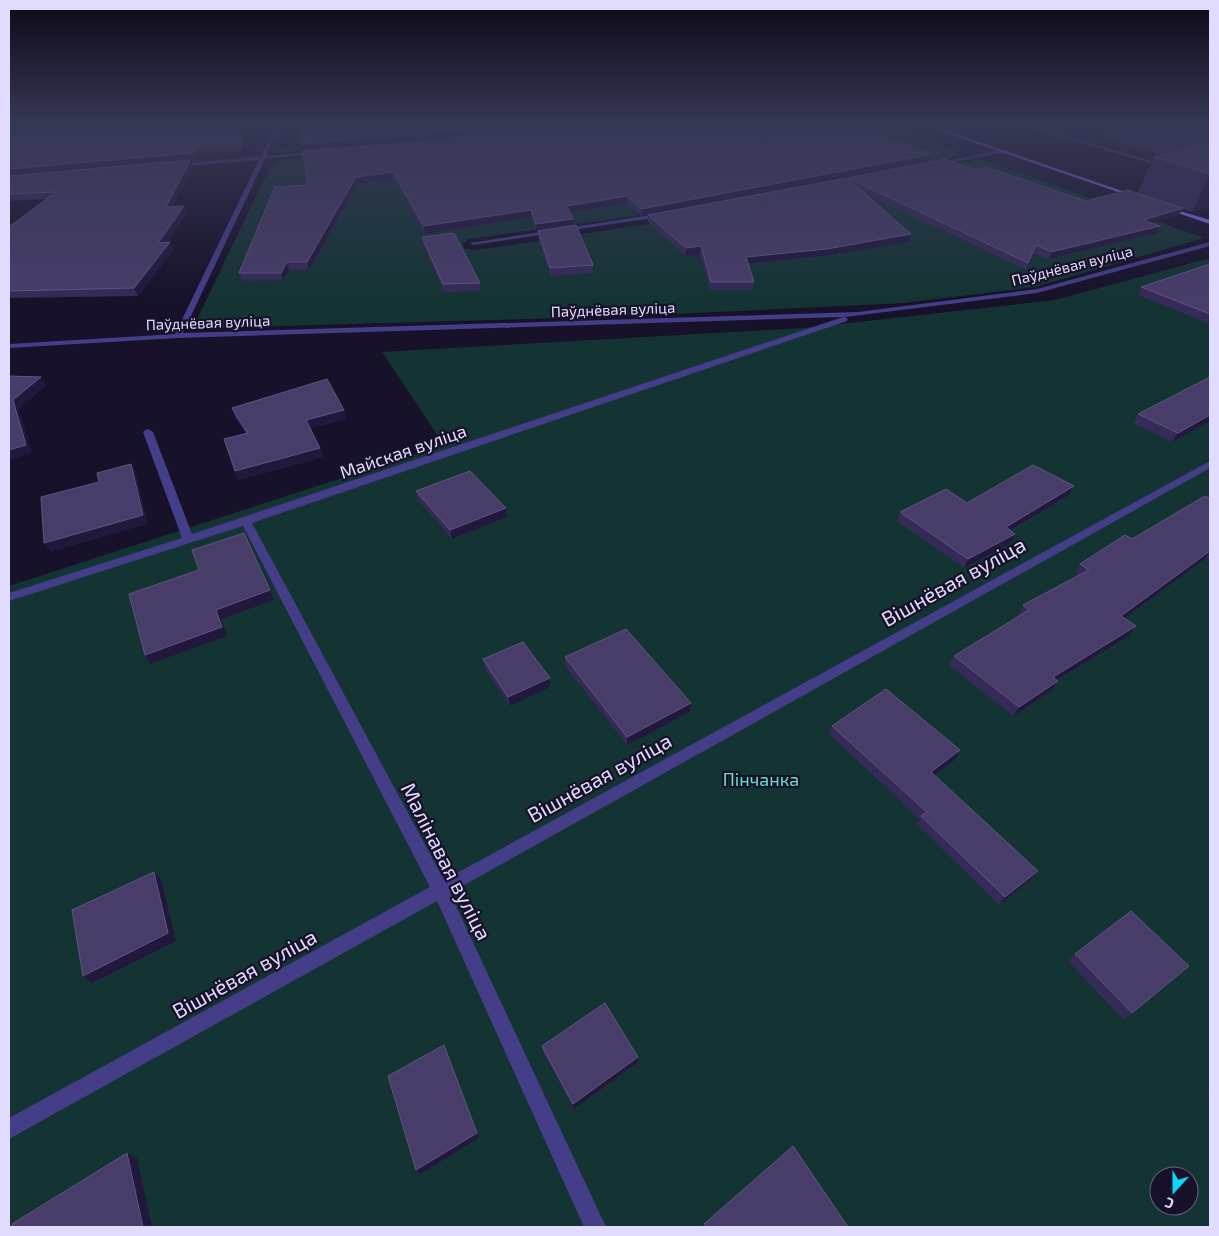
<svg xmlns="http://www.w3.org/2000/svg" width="1219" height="1236" font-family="'Exo 2',sans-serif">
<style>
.green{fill:#143434;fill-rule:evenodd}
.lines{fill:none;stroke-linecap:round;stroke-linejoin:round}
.lane{fill:#443d88;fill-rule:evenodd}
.street{fill:#443d88;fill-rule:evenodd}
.secondary{fill:#7e74fd;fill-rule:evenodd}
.wall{fill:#362a58}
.shaded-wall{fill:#22183e}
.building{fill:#483d69;stroke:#605681}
.labels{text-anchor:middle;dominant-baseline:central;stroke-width:4.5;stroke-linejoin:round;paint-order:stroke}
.far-street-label{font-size:15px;fill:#e1dbfe;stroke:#17112a}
.street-label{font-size:18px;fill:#e1dbfe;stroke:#17112a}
.park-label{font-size:18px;fill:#66dfc6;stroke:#17112a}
.near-street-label{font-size:21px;fill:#e1dbfe;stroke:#17112a}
</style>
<rect width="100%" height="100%" fill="#17112a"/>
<!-- green -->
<path class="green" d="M 590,125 L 888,125 L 966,155 L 635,216 L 468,239 L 463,244 L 464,248 L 472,250 L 491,248 L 648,224 L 980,159 L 1204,238 L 1035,287 L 905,303 L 630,316 L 215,328 L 200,325 L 198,317 L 264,180 L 275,162 L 288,159 Z
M 502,128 L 485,134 L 275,153 L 276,150 Z
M 1210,258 L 1210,1227 L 9,1227 L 9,586 L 444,445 L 382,352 L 804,328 L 1055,300 ZM 1159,1176 L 1189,1176 L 1189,1206 L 1159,1206 Z"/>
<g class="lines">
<!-- lane -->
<path class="lane" d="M 1020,125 L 1027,125 L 1169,166 L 1164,167 Z"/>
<!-- street -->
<path class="street" d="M 276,125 L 280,125 L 266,156 L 319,151 L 322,153 L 265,159 L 183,333 L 858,312 L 1037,289 L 1210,242 L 1210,246 L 1037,293 L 845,317 L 848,319 L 847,321 L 252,523 L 444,880 L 1210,461 L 1210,468 L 450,893 L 606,1227 L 584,1227 L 437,901 L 9,1139 L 9,1118 L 430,887 L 243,526 L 9,601 L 9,593 L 182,538 L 143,432 L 145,430 L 148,429 L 153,432 L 192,534 L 843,317 L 178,338 L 9,348 L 9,344 L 175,334 L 259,160 L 174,167 L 171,165 L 261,156 Z
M 1003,149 L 1005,152 L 935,166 L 932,164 Z
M 664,213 L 666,216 L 473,245 L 470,243 Z"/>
<!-- secondary -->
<path class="secondary" d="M 923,125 L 929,125 L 1140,197 L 1135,198 Z
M 1163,206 L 1210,220 L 1210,224 L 1163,208 Z"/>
</g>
<!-- wall -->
<path class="wall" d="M 238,125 L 244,151 L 200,153 L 196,160 L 9,176 Z
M 300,125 L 871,131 L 870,131 L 932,154 L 930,161 L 641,216 L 627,203 L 570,212 L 573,219 L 573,226 L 593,265 L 593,273 L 551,276 L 538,238 L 538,231 L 536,231 L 532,217 L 425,234 L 394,179 L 357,184 L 309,270 L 289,270 L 283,280 L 242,281 L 239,273 L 308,185 L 431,141 L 486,132 L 432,139 L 303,150 Z
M 1109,125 L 1210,125 L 1210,206 L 1192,212 L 1182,209 L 1179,215 L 1152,223 L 1156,233 L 1049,259 L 1033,253 L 1026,270 L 864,193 L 911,234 L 909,242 L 825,256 L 748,264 L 754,282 L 753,290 L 710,290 L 700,254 L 686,256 L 648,222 L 648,215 L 848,178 L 975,170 L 1086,201 L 1137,193 L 1154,157 L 1161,155 L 1104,138 Z
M 190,160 L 193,167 L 172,207 L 186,213 L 166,243 L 173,250 L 138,296 L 9,298 L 9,227 L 46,199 L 9,201 L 9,176 Z
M 422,237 L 480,283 L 481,291 L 444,292 L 423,244 Z
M 1210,264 L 1210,324 L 1138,295 L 1141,287 Z
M 1210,377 L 1210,421 L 1172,442 L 1133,423 L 1138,414 Z
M 232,408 L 344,410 L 346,419 L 310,428 L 320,448 L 323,457 L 238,480 L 235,471 L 246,433 L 235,417 Z
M 1074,486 L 1069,495 L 1011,531 L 1015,534 L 1011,543 L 964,568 L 897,521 L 900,512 Z
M 416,491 L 506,508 L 507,517 L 452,539 L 418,500 Z
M 1210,499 L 1210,560 L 1206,558 L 1124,618 L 1136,626 L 1130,635 L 1057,680 L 1052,690 L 1013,716 L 949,665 L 954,656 L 1020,615 L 1018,615 L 1023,605 L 1079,575 L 1075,573 L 1080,564 L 1132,539 Z
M 565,657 L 691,703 L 690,712 L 627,745 L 565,666 Z
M 483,659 L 550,687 L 510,706 L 485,669 Z
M 832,726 L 960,750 L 956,759 L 934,775 L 1031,879 L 999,905 L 917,824 L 920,819 L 829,734 Z
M 1075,954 L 1132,1013 L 1123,1019 L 1068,961 Z
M 542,1046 L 638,1062 L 574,1109 L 543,1052 Z
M 1210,1089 L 1210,1095 L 1207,1092 Z"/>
<!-- shaded-wall -->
<path class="shaded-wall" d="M 498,125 L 546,125 L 432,139 L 303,150 L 301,144 Z
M 872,125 L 871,131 L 858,134 L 859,128 Z
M 198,147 L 200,153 L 196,160 L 9,176 L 9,169 Z
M 932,154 L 930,161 L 641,216 L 641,209 Z
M 190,160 L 193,167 L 168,214 L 166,207 Z
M 393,172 L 394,179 L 357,184 L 309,270 L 307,262 L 356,177 Z
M 1210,174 L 1210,206 L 1192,212 Z
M 627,196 L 627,203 L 568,213 L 567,206 Z
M 184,206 L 186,213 L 161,250 L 158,243 Z
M 1183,208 L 1179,215 L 1139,227 L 1143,220 Z
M 531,210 L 532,217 L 425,234 L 424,226 Z
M 573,219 L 573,226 L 536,231 L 536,224 Z
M 1160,226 L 1156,233 L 1049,259 L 1051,252 Z
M 911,234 L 909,242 L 825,256 L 745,264 L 746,257 Z
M 170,242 L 173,250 L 138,296 L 134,288 Z
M 701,246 L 700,254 L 686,256 L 686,248 Z
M 287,262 L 289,270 L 283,280 L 281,273 Z
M 41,377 L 46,386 L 19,409 L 32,453 L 9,460 L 9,450 L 13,400 Z
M 344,410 L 346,419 L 309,428 L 306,420 Z
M 1210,415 L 1210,421 L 1172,442 L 1178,433 Z
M 320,448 L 323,457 L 238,480 L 235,471 Z
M 131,464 L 136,473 L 148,524 L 51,552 L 44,543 Z
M 1074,486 L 1069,495 L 1001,536 L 1006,527 Z
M 506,508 L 507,517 L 452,539 L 450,530 Z
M 1015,534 L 1011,543 L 964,568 L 968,559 Z
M 1210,551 L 1210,552 L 1206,558 L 1115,625 L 1121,616 Z
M 270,590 L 274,600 L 221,619 L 227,636 L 150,664 L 145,655 L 216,610 Z
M 1136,626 L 1130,635 L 1047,686 L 1053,677 Z
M 550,678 L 550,687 L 510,706 L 508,697 Z
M 1058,681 L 1052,690 L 1013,716 L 1019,707 Z
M 691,703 L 690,712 L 627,745 L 627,737 Z
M 960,750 L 956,759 L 926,781 L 931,772 Z
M 1038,871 L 1031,879 L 999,905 L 1005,897 Z
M 154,872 L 161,879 L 176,941 L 92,983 L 83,976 Z
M 444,1045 L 447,1051 L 479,1138 L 420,1174 L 416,1170 Z
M 638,1057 L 638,1062 L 574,1109 L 573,1104 Z
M 127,1153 L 137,1158 L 152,1227 L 143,1227 Z"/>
<!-- building -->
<path class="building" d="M 9,125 L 237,125 L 242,145 L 198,147 L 194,153 L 9,169 Z
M 300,125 L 498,125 L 431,133 L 301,144 L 299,127 Z
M 535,125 L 872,125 L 859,128 L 932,154 L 641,209 L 627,196 L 567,206 L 573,219 L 536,224 L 531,210 L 424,226 L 393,172 L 356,177 L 307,262 L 287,262 L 281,273 L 239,273 L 275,187 L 308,185 L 302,151 L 431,141 Z
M 1192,125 L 1210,125 L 1210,130 Z
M 1210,143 L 1210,174 L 1154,157 Z
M 945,159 L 975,170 L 986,167 L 1086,201 L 1128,190 L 1183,208 L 1143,220 L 1160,226 L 1051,252 L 1036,245 L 1028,263 L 848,178 Z
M 190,160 L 166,207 L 184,206 L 158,243 L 170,242 L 134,288 L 9,291 L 9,227 L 56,192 L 9,194 L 9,176 Z
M 847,178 L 911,234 L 827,249 L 746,257 L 754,282 L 711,282 L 701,246 L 686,248 L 648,215 Z
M 576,225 L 593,265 L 550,268 L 538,231 Z
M 454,233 L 480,283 L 443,284 L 422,237 Z
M 1210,264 L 1210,314 L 1141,287 Z
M 9,376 L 41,377 L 13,400 L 26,445 L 9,450 Z
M 1210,377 L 1210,415 L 1178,433 L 1138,414 Z
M 327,379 L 344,410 L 306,420 L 320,448 L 235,471 L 224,439 L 248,433 L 232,408 Z
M 131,464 L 143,515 L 44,543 L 41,497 L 99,482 L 97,473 Z
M 1033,465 L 1074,486 L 1006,527 L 1015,534 L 968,559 L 900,512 L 946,489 L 967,503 Z
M 470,471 L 506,508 L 450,530 L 416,491 Z
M 1205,496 L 1210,499 L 1210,551 L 1121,616 L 1136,626 L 1053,677 L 1058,681 L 1019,707 L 954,656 L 1029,610 L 1023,605 L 1089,570 L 1080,564 L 1125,535 L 1132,539 Z
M 244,533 L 270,590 L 216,610 L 222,627 L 145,655 L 129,594 L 199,570 L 192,550 Z
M 626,629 L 691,703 L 627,737 L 565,657 Z
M 523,642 L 550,678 L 508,697 L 483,659 Z
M 886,689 L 960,750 L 931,772 L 1038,871 L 1005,897 L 921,816 L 927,812 L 832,726 Z
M 154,872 L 168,933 L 83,976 L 72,910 Z
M 1131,911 L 1189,966 L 1132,1013 L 1075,954 Z
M 605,1003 L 638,1057 L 573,1104 L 542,1046 Z
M 444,1045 L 477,1133 L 416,1170 L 388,1076 Z
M 793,1146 L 848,1227 L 706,1227 L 704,1224 Z
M 127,1153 L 143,1227 L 13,1227 L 12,1224 Z"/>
<!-- sky -->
<linearGradient id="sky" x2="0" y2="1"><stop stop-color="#0d0917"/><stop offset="0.42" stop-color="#363855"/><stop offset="1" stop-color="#363855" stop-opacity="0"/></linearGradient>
<rect width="1219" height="298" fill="url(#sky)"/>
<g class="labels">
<!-- far-street labels -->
<g class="far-street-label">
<text transform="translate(1072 265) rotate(-14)">Паўднёвая вуліца</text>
<text transform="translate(613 309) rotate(-2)">Паўднёвая вуліца</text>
<text transform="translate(208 322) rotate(-2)">Паўднёвая вуліца</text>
</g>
<!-- street labels -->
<g class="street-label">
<text transform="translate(403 451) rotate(-19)">Майская вуліца</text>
</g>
<!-- park labels -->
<g class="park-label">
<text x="761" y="779">Пінчанка</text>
</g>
<!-- near-street labels -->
<g class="near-street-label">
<text transform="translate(953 581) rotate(-29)">Вішнёвая вуліца</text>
<text transform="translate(599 777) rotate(-29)">Вішнёвая вуліца</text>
<text transform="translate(447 861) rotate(63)">Малінавая вуліца</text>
<text transform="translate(244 973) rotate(-29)">Вішнёвая вуліца</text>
</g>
</g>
<!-- border -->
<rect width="1219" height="1236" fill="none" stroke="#e1dbfe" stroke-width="20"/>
<!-- north arrow -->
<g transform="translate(1174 1191) rotate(201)"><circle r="24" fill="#17112a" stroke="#68627f"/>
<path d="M0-4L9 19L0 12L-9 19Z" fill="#0ad7fb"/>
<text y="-8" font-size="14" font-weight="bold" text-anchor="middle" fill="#e1dbfe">С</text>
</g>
</svg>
